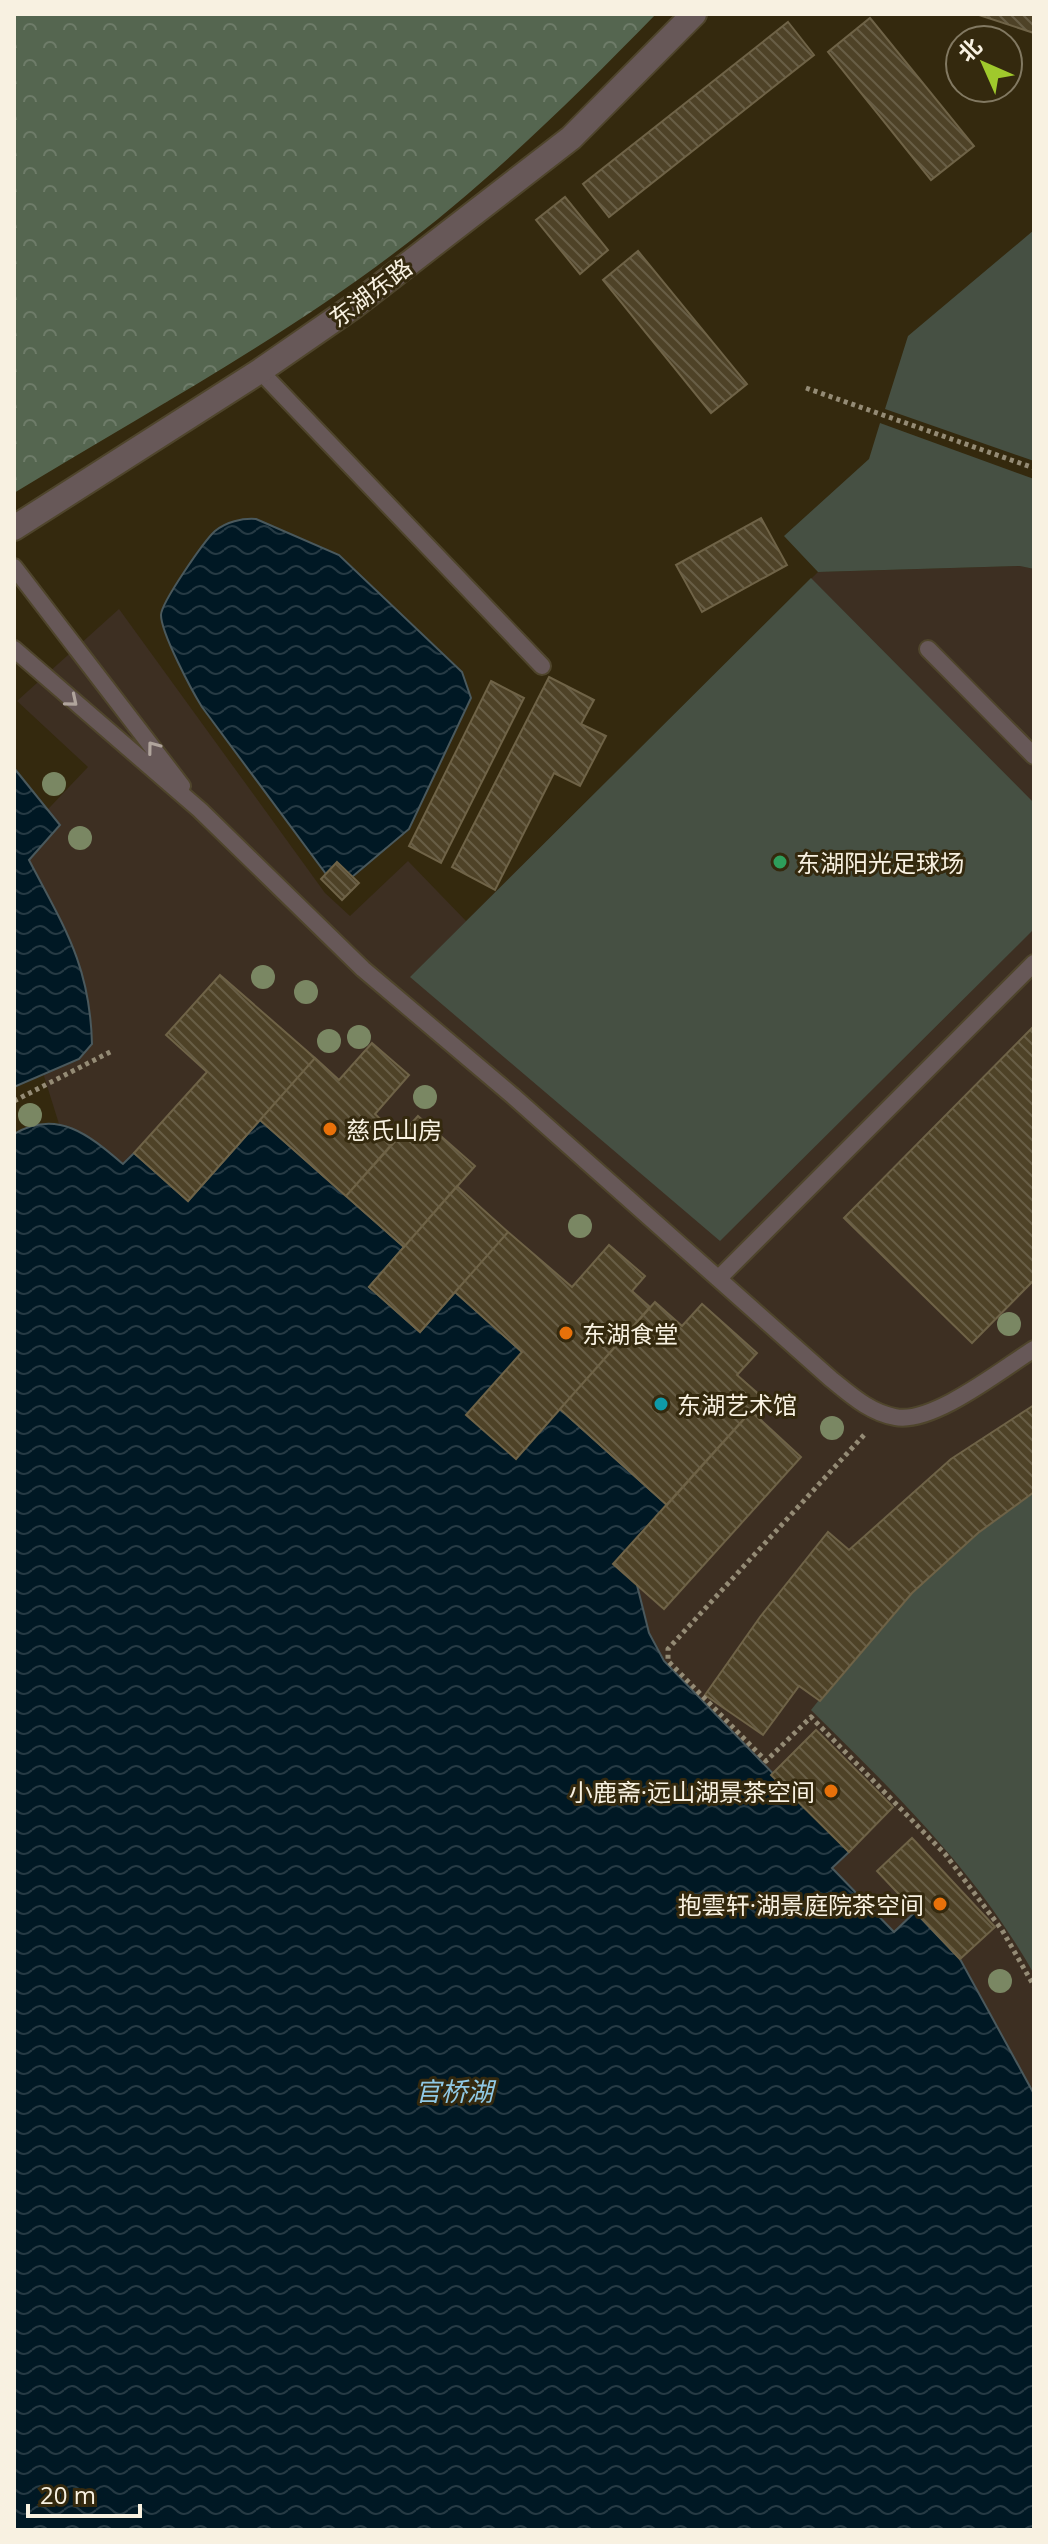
<svg xmlns="http://www.w3.org/2000/svg" width="1048" height="2544" font-family="'Open Sans','Noto Sans SC',sans-serif">
<style>
.commercial{fill:#3d2f22}
.grass{fill:#465043}
.forest{fill:url(#forest-crowns)}
.water{fill:url(#water-waves);stroke:#4a595d;stroke-width:2}
.building{fill:url(#building-back-hatch);stroke:#6f6347;stroke-width:2}
.lines{fill:none;stroke-linecap:round;stroke-linejoin:round}
.service-casing{stroke:#4f452c;stroke-width:20}
.tertiary-casing{stroke:#4f452c;stroke-width:28}
.path{stroke:#948b75;stroke-width:5;stroke-dasharray:4 4;stroke-linecap:butt}
.service{stroke:#675858;stroke-width:16}
.tertiary{stroke:#675858;stroke-width:24}
.tree{fill:#7a8763}
.oneway{stroke:#b0a49c}
.leisure-dot{fill:#2e9e5b;stroke:#34290e;stroke-width:3}
.food-dot{fill:#e8710a;stroke:#34290e;stroke-width:3}
.culture-dot{fill:#0f9aa8;stroke:#34290e;stroke-width:3}
.labels{text-anchor:middle;dominant-baseline:central;stroke-width:6;stroke-linejoin:round;paint-order:stroke}
.street-label{font-size:24px;fill:#f8f1e1;stroke:#34290e}
.poi-label{font-size:24px;fill:#f8f1e1;stroke:#34290e;text-anchor:start}
.water-label{font-size:26px;font-style:italic;fill:#90c9e5;stroke:#34290e}
</style>
<defs>
<pattern id="forest-crowns" width="20" height="18" patternUnits="userSpaceOnUse" patternTransform="scale(2)"><rect width="20" height="18" fill="#556650"/><path d="M2 6a3 3 0 1 1 6 0M12 15a3 3 0 1 1 6 0" fill="none" stroke="#6e7c69"/></pattern>
<pattern id="water-waves" width="16" height="10" patternUnits="userSpaceOnUse" patternTransform="scale(2)"><rect width="16" height="10" fill="#001824"/><path d="M0 5q4-4 8 0t8 0" fill="none" stroke="#263a44"/></pattern>
<pattern id="building-back-hatch" width="6" height="6" patternUnits="userSpaceOnUse" patternTransform="scale(2)"><rect width="6" height="6" fill="#4e4227"/><path d="M-1 5l2 2M0 0l6 6M5-1l2 2" fill="none" stroke="#685e46"/></pattern>
</defs>
<rect width="100%" height="100%" fill="#34290e"/>
<!-- commercial -->
<path class="commercial" d="M 1021,566 L 1034,569 L 1034,2333 L 89,1220 L 14,980 L 14,845 L 88,767 L 17,701 L 119,609 L 325,893 L 350,916 L 408,861 L 466,921 L 818,572 Z"/>
<!-- grass -->
<path class="grass" d="M 1034,230 L 1034,461 L 885,409 L 908,336 Z
M 880,423 L 1034,479 L 1034,569 L 1020,566 L 818,572 L 784,536 L 869,459 Z
M 811,578 L 1034,803 L 1034,929 L 720,1241 L 410,977 Z
M 1034,1405 L 1034,1974 C 976,1871 894,1792 811,1710 L 819,1700 L 799,1687 L 763,1735 L 705,1695 L 760,1617 L 828,1532 L 849,1550 L 951,1459 Z"/>
<!-- forest -->
<path class="forest" d="M 14,14 L 656,14 C 573,99 488,183 393,254 C 275,343 140,416 14,493 Z"/>
<!-- water -->
<path class="water" d="M 256,519 L 339,555 L 462,672 L 471,698 L 409,829 L 352,877 L 337,863 L 326,874 L 202,707 C 192,691 161,633 161,615 C 161,603 204,541 215,531 C 226,522 242,518 256,519 Z
M 14,768 L 60,825 L 29,860 C 64,927 90,965 92,1044 L 79,1059 L 14,1087 Z
M 260,1120 L 404,1247 L 369,1287 L 420,1332 L 455,1292 L 522,1352 L 560,1409 L 667,1505 L 637,1585 L 649,1633 L 664,1661 L 849,1852 L 832,1868 L 894,1932 L 915,1912 L 960,1959 L 1034,2094 L 1034,2530 L 14,2530 L 14,1134 C 58,1108 90,1136 123,1164 L 134,1153 L 188,1201 Z"/>
<!-- building -->
<path class="building" d="M 976,14 L 1034,14 L 1034,33 Z
M 870,18 L 974,146 L 931,180 L 828,52 Z
M 788,22 L 814,55 L 609,217 L 583,184 Z
M 565,197 L 608,250 L 580,274 L 536,220 Z
M 638,251 L 747,384 L 711,413 L 603,280 Z
M 761,518 L 787,565 L 702,612 L 676,565 Z
M 549,677 L 594,700 L 581,724 L 606,736 L 580,786 L 554,773 L 495,890 L 452,867 Z
M 491,681 L 524,698 L 441,863 L 409,846 Z
M 337,862 L 359,883 L 342,900 L 321,879 Z
M 220,975 L 315,1058 L 188,1201 L 134,1153 L 207,1072 L 166,1035 Z
M 1034,1026 L 1034,1280 L 972,1343 L 844,1218 Z
M 372,1043 L 409,1075 L 375,1114 L 399,1136 L 346,1196 L 260,1120 L 315,1058 L 339,1080 Z
M 418,1116 L 475,1166 L 404,1247 L 346,1196 Z
M 457,1186 L 508,1232 L 420,1332 L 369,1287 Z
M 508,1232 L 572,1287 L 609,1245 L 645,1276 L 632,1291 L 650,1307 L 516,1459 L 466,1415 L 522,1352 L 455,1292 Z
M 655,1302 L 682,1326 L 702,1304 L 757,1353 L 737,1375 L 763,1398 L 667,1505 L 560,1409 Z
M 1034,1405 L 1034,1492 L 978,1533 L 912,1593 L 820,1701 L 799,1686 L 763,1735 L 705,1695 L 760,1617 L 828,1532 L 849,1550 L 951,1459 Z
M 751,1411 L 801,1457 L 664,1609 L 613,1564 Z
M 816,1730 L 893,1807 L 849,1852 L 771,1775 Z
M 912,1838 L 995,1927 L 960,1959 L 877,1871 Z"/>
<g class="lines">
<!-- service casing -->
<g class="service-casing">
<path id="service" d="M 260,371 L 542,666
M 14,567 L 182,786
M 14,649 L 200,810 L 363,969 L 513,1096 L 831,1379 C 851,1395 869,1412 895,1417 C 932,1425 1002,1369 1034,1349
M 928,649 L 1034,756
M 719,1278 L 1034,963"/>
</g>
<!-- tertiary casing -->
<g class="tertiary-casing">
<path id="tertiary" d="M 14,528 L 260,371 L 354,306 L 571,138 L 694,14"/>
</g>
<!-- path -->
<path class="path" d="M 806,388 L 1034,468
M 14,1101 L 112,1051
M 864,1435 L 668,1649 L 668,1661 L 766,1761 L 811,1717 L 945,1854 L 1002,1930 L 1034,1986"/>
<!-- service -->
<use href="#service" class="service"/>
<!-- tertiary -->
<use href="#tertiary" class="tertiary"/>
</g>
<!-- trees -->
<g class="tree">
<circle cx="54" cy="784" r="12"/>
<circle cx="80" cy="838" r="12"/>
<circle cx="263" cy="977" r="12"/>
<circle cx="306" cy="992" r="12"/>
<circle cx="359" cy="1037" r="12"/>
<circle cx="329" cy="1041" r="12"/>
<circle cx="425" cy="1097" r="12"/>
<circle cx="30" cy="1115" r="12"/>
<circle cx="580" cy="1226" r="12"/>
<circle cx="1009" cy="1324" r="12"/>
<circle cx="832" cy="1428" r="12"/>
<circle cx="1000" cy="1981" r="12"/>
</g>
<!-- one-way arrows -->
<defs><path id="oneway-chevron" d="M-2-3.5L2.5 0L-2 3.5" fill="none" stroke-width="1.6" stroke-linecap="round" stroke-linejoin="round" transform="scale(2)"/></defs>
<g class="oneway">
<use href="#oneway-chevron" transform="translate(72 701) rotate(40)"/>
<use href="#oneway-chevron" transform="translate(153 747) rotate(-127)"/>
</g>
<!-- markers -->
<circle class="leisure-dot" cx="780" cy="862" r="8"/>
<g class="food-dot">
<circle cx="330" cy="1129" r="8"/>
<circle cx="566" cy="1333" r="8"/>
<circle cx="831" cy="1791" r="8"/>
<circle cx="940" cy="1904" r="8"/>
</g>
<circle class="culture-dot" cx="661" cy="1404" r="8"/>
<g class="labels">
<!-- street labels -->
<g class="street-label">
<text transform="translate(370 292) rotate(-37)">东湖东路</text>
</g>
<!-- poi labels -->
<g class="poi-label">
<text x="796" y="862">东湖阳光足球场</text>
<text x="346" y="1129">慈氏山房</text>
<text x="582" y="1333">东湖食堂</text>
<text x="677" y="1404">东湖艺术馆</text>
<text x="815" y="1791" text-anchor="end">小鹿斋·远山湖景茶空间</text>
<text x="924" y="1904" text-anchor="end">抱雲轩·湖景庭院茶空间</text>
</g>
<!-- water labels -->
<g class="water-label">
<text x="454" y="2091">官桥湖</text>
</g>
</g>
<!-- border -->
<rect width="1048" height="2544" fill="none" stroke="#f8f1e1" stroke-width="32"/>
<!-- north arrow -->
<g transform="translate(984 64) rotate(315)"><circle r="38" fill="#34290e" stroke="#827962" stroke-width="2"/>
<path d="M0-6L14 30L0 20L-14 30Z" fill="#a0c92c"/>
<text y="-12" font-size="22" font-weight="bold" text-anchor="middle" fill="#f8f1e1">北</text>
</g>
<!-- scale -->
<path d="M28 2504v12h112v-12" fill="none" stroke="#f8f1e1" stroke-width="4"/>
<text x="40" y="2504" font-size="24" fill="#f8f1e1" stroke="#34290e" stroke-width="6" paint-order="stroke">20 m</text>
</svg>
